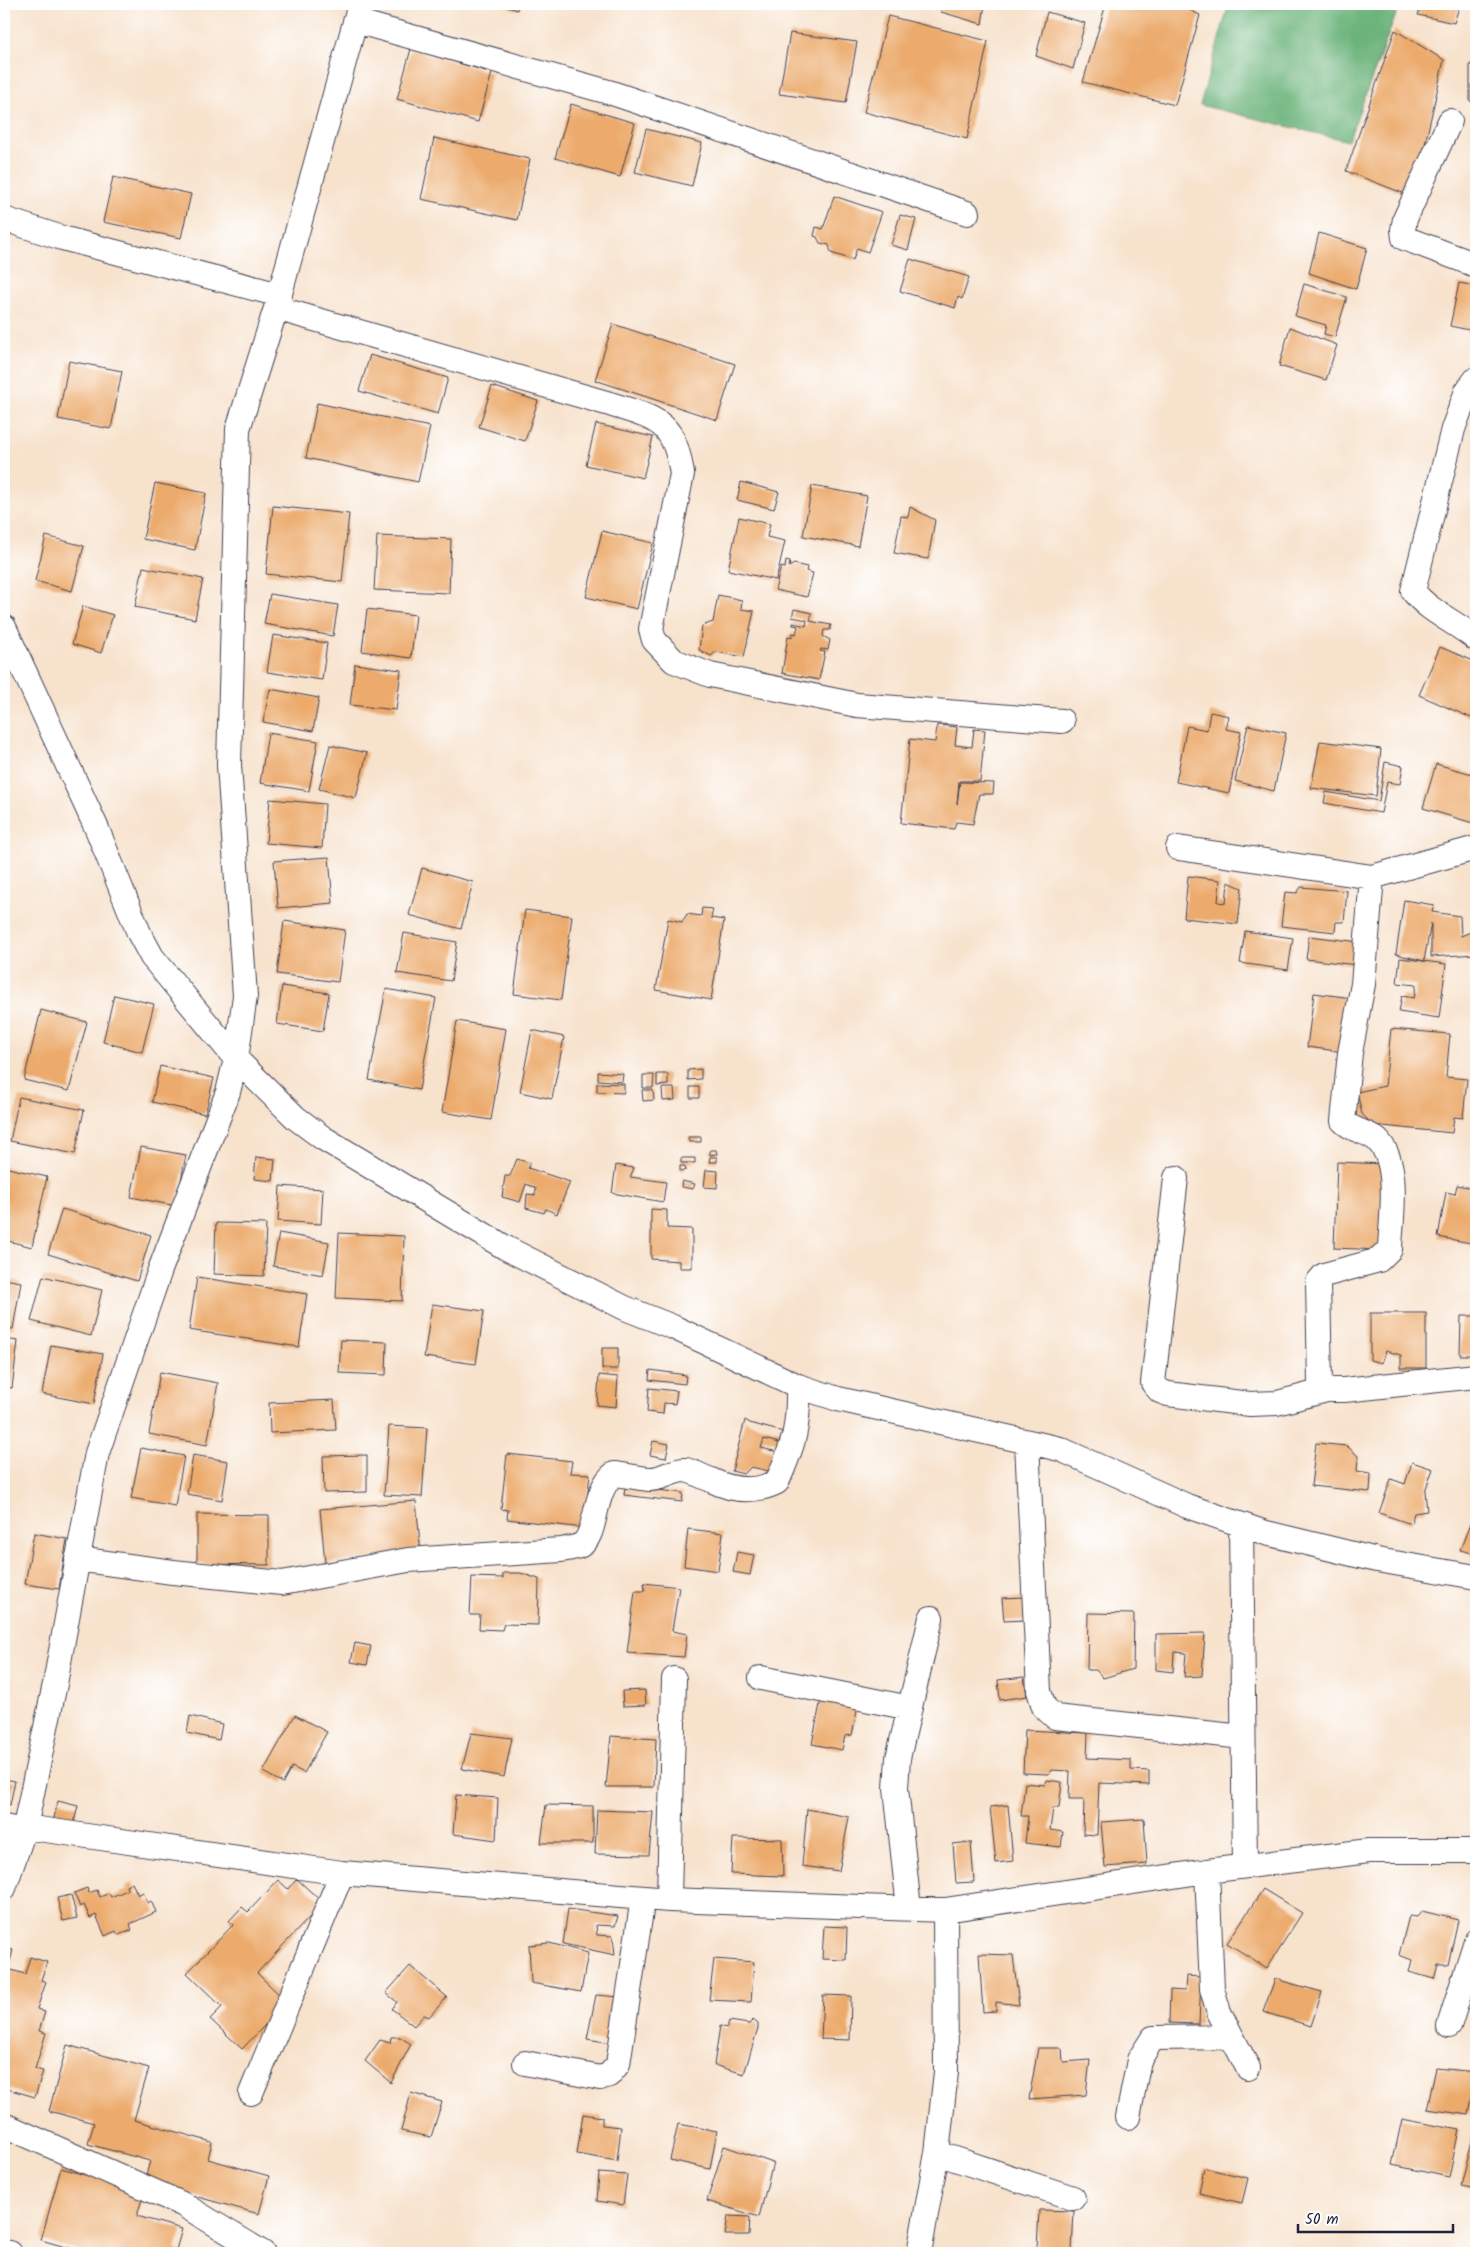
<svg xmlns="http://www.w3.org/2000/svg" width="1480" height="2257" font-family="Kalam,sans-serif">
<style>
.forest{fill:#6cb47a;stroke:#476b5a}
.building{fill:#ecab6d}
.lines{fill:none;stroke-linecap:round;stroke-linejoin:round}
.minor-casing{stroke:#423f51;stroke-width:26}
.minor{stroke:#fff;stroke-width:24}
</style>
<rect width="100%" height="100%" fill="#fff"/>
<filter id="ink" filterUnits="userSpaceOnUse"><feTurbulence type="fractalNoise" baseFrequency=".02" numOctaves="2"/><feDisplacementMap in="SourceGraphic" scale="10" xChannelSelector="R" yChannelSelector="G"/><feConvolveMatrix kernelMatrix="1 2 1 2 8 2 1 2 1" color-interpolation-filters="sRGB"/></filter>
<filter id="wash" filterUnits="userSpaceOnUse"><feTurbulence type="fractalNoise" baseFrequency=".0096" numOctaves="4" result="noise"/><feDisplacementMap in="SourceGraphic" scale="20" xChannelSelector="R" yChannelSelector="G"/><feGaussianBlur stdDeviation="1.12" result="paint"/><feColorMatrix in="noise" values="0 0 0 0 0 0 0 0 0 0 0 0 0 0 0 0 0 1.4 0 .05"/><feComposite in="paint" operator="in"/></filter>
<g filter="url(#wash)">
<rect width="100%" height="100%" fill="#f7e2cc"/>
<!-- forest -->
<path class="forest" d="M 1229,4 L 1400,4 L 1348,141 L 1200,105 Z"/>
<g id="blocks">
<!-- building -->
<path class="building" d="M 500,4 L 519,4 L 517,10 Z
M 603,4 L 615,4 L 614,7 Z
M 942,4 L 985,4 L 982,24 L 941,12 Z
M 1106,4 L 1176,4 L 1200,15 L 1175,105 L 1083,82 Z
M 1422,4 L 1460,4 L 1454,23 L 1418,15 Z
M 1047,12 L 1085,23 L 1073,69 L 1036,56 Z
M 888,16 L 988,41 L 967,139 L 864,112 Z
M 1395,30 L 1444,60 L 1413,197 L 1346,171 Z
M 790,33 L 857,42 L 846,103 L 779,94 Z
M 411,49 L 492,73 L 478,122 L 397,99 Z
M 1470,64 L 1476,65 L 1476,103 L 1470,101 Z
M 571,104 L 635,123 L 620,177 L 555,158 Z
M 646,129 L 702,143 L 692,186 L 635,172 Z
M 434,138 L 530,159 L 517,220 L 421,199 Z
M 113,177 L 191,194 L 181,238 L 103,222 Z
M 834,196 L 882,212 L 868,252 L 857,248 L 853,260 L 831,253 L 829,245 L 820,243 L 817,237 L 814,236 L 816,227 L 823,229 Z
M 900,215 L 916,219 L 908,250 L 891,245 Z
M 1319,233 L 1367,248 L 1356,289 L 1309,273 Z
M 910,259 L 969,277 L 962,299 L 958,297 L 955,308 L 900,291 Z
M 1459,283 L 1476,286 L 1476,327 L 1474,331 L 1450,326 Z
M 1304,284 L 1347,297 L 1335,337 L 1324,334 L 1326,325 L 1295,316 Z
M 613,324 L 735,364 L 717,420 L 595,380 Z
M 1290,327 L 1337,345 L 1326,380 L 1279,366 Z
M 370,355 L 448,378 L 438,414 L 359,391 Z
M 69,361 L 122,371 L 111,429 L 58,419 Z
M 492,386 L 538,401 L 525,441 L 479,427 Z
M 317,403 L 430,427 L 418,482 L 306,458 Z
M 596,424 L 653,437 L 643,478 L 586,465 Z
M 741,482 L 779,492 L 774,509 L 737,500 Z
M 155,483 L 206,493 L 195,550 L 143,539 Z
M 812,486 L 867,496 L 858,546 L 803,536 Z
M 273,506 L 349,514 L 342,582 L 266,574 Z
M 910,507 L 935,520 L 928,559 L 894,553 L 901,516 L 908,517 Z
M 739,517 L 770,524 L 767,537 L 785,541 L 776,580 L 728,570 Z
M 602,531 L 653,543 L 637,609 L 586,597 Z
M 46,536 L 84,546 L 72,591 L 35,581 Z
M 377,536 L 451,539 L 449,593 L 374,590 Z
M 786,561 L 790,562 L 789,567 L 794,564 L 807,567 L 806,571 L 813,573 L 807,597 L 775,590 L 781,567 L 785,568 Z
M 143,567 L 203,579 L 195,619 L 135,607 Z
M 270,594 L 338,605 L 333,636 L 264,624 Z
M 718,595 L 742,600 L 741,609 L 754,611 L 744,657 L 716,652 L 711,656 L 699,650 L 702,626 L 713,622 Z
M 83,606 L 113,615 L 101,653 L 72,644 Z
M 367,609 L 416,615 L 411,658 L 362,651 Z
M 794,609 L 812,613 L 810,621 L 831,625 L 830,630 L 824,630 L 823,636 L 830,640 L 828,650 L 821,649 L 820,651 L 825,652 L 819,680 L 782,673 L 788,636 L 792,637 L 792,633 L 796,634 L 798,626 L 793,625 L 793,623 L 806,626 L 807,620 L 792,617 Z
M 273,635 L 327,643 L 322,680 L 267,672 Z
M 1440,647 L 1476,662 L 1476,720 L 1419,695 Z
M 355,664 L 401,670 L 396,710 L 350,705 Z
M 270,689 L 319,698 L 313,731 L 263,722 Z
M 1210,712 L 1229,716 L 1226,729 L 1241,732 L 1229,793 L 1176,782 L 1187,726 L 1207,730 Z
M 937,725 L 957,727 L 955,745 L 972,747 L 974,729 L 985,730 L 980,781 L 959,781 L 957,804 L 960,782 L 994,783 L 993,794 L 979,794 L 973,824 L 956,822 L 954,829 L 901,823 L 910,739 L 935,742 Z
M 1248,725 L 1286,733 L 1274,791 L 1235,781 Z
M 268,733 L 318,741 L 309,791 L 260,783 Z
M 1320,741 L 1381,749 L 1376,796 L 1311,788 Z
M 330,745 L 367,753 L 356,798 L 319,789 Z
M 1385,762 L 1403,766 L 1400,784 L 1387,782 L 1381,813 L 1324,803 L 1326,792 L 1379,801 Z
M 1436,764 L 1476,775 L 1476,824 L 1423,808 Z
M 270,799 L 325,804 L 322,848 L 266,843 Z
M 329,857 L 333,903 L 278,908 L 274,861 Z
M 422,868 L 473,882 L 461,929 L 409,915 Z
M 1188,876 L 1220,880 L 1218,902 L 1226,903 L 1228,882 L 1242,888 L 1238,924 L 1184,918 Z
M 1301,887 L 1347,891 L 1344,922 L 1336,922 L 1335,932 L 1281,926 L 1285,892 L 1297,893 Z
M 1404,900 L 1434,905 L 1432,912 L 1460,916 L 1461,936 L 1473,931 L 1473,915 L 1476,916 L 1476,954 L 1431,957 L 1431,923 L 1424,961 L 1396,954 Z
M 702,908 L 713,909 L 711,918 L 724,920 L 711,1000 L 656,990 L 668,919 L 682,922 L 687,914 L 701,916 Z
M 525,910 L 572,916 L 561,1000 L 514,994 Z
M 284,921 L 345,930 L 338,982 L 277,974 Z
M 1245,931 L 1293,938 L 1288,970 L 1240,963 Z
M 404,933 L 457,942 L 451,981 L 397,973 Z
M 1309,936 L 1360,942 L 1357,965 L 1306,959 Z
M 1400,958 L 1446,964 L 1439,1018 L 1399,1012 L 1402,996 L 1414,998 L 1416,985 L 1397,983 Z
M 282,986 L 329,993 L 323,1031 L 277,1024 Z
M 386,989 L 436,998 L 419,1090 L 369,1080 Z
M 1314,993 L 1352,998 L 1344,1052 L 1307,1047 Z
M 114,995 L 154,1004 L 142,1052 L 103,1042 Z
M 41,1010 L 87,1022 L 69,1091 L 24,1080 Z
M 457,1021 L 506,1029 L 491,1120 L 442,1112 Z
M 1391,1029 L 1450,1034 L 1446,1077 L 1467,1079 L 1463,1118 L 1454,1117 L 1452,1133 L 1373,1125 L 1362,1114 L 1357,1092 L 1385,1086 Z
M 532,1030 L 564,1037 L 552,1099 L 520,1092 Z
M 160,1066 L 214,1078 L 205,1114 L 152,1102 Z
M 701,1069 L 701,1079 L 688,1080 L 688,1070 Z
M 598,1072 L 623,1074 L 622,1082 L 598,1080 Z
M 657,1074 L 668,1074 L 668,1085 L 657,1086 Z
M 643,1075 L 654,1075 L 653,1088 L 643,1088 Z
M 597,1083 L 624,1084 L 624,1093 L 597,1092 Z
M 690,1087 L 699,1087 L 699,1098 L 690,1098 Z
M 662,1088 L 674,1088 L 675,1100 L 663,1101 Z
M 642,1090 L 653,1090 L 654,1100 L 643,1101 Z
M 19,1097 L 84,1110 L 75,1154 L 10,1141 Z
M 688,1137 L 701,1137 L 701,1142 L 689,1142 Z
M 141,1147 L 186,1155 L 176,1206 L 131,1197 Z
M 710,1150 L 716,1150 L 717,1154 L 710,1155 Z
M 256,1157 L 275,1159 L 273,1181 L 254,1179 Z
M 710,1157 L 717,1157 L 717,1162 L 709,1162 Z
M 681,1158 L 695,1158 L 695,1163 L 681,1163 Z
M 517,1159 L 530,1163 L 528,1168 L 570,1182 L 557,1214 L 546,1209 L 544,1213 L 526,1208 L 527,1194 L 535,1195 L 536,1188 L 526,1184 L 520,1202 L 502,1197 L 505,1176 L 510,1176 Z
M 1337,1162 L 1385,1164 L 1381,1250 L 1334,1248 Z
M 616,1165 L 634,1168 L 630,1177 L 666,1182 L 663,1202 L 612,1193 Z
M 680,1166 L 685,1166 L 686,1170 L 680,1171 Z
M 4,1167 L 47,1177 L 32,1247 L 4,1240 Z
M 706,1170 L 718,1171 L 717,1188 L 704,1187 Z
M 682,1181 L 695,1184 L 693,1189 L 681,1187 Z
M 1457,1185 L 1476,1189 L 1476,1244 L 1438,1237 L 1446,1192 L 1455,1194 Z
M 280,1186 L 323,1189 L 321,1224 L 278,1221 Z
M 62,1209 L 151,1235 L 137,1281 L 48,1254 Z
M 651,1209 L 667,1210 L 667,1228 L 692,1229 L 692,1268 L 679,1268 L 679,1261 L 651,1259 Z
M 216,1223 L 266,1224 L 264,1276 L 214,1274 Z
M 279,1233 L 329,1242 L 323,1275 L 273,1266 Z
M 339,1233 L 404,1236 L 402,1301 L 336,1298 Z
M 43,1276 L 102,1290 L 91,1336 L 31,1321 Z
M 197,1277 L 307,1294 L 299,1347 L 189,1330 Z
M 4,1279 L 21,1282 L 13,1329 L 4,1328 Z
M 432,1304 L 484,1311 L 476,1364 L 424,1357 Z
M 1370,1313 L 1426,1313 L 1426,1368 L 1401,1368 L 1401,1355 L 1386,1351 L 1382,1363 L 1370,1360 Z
M 1461,1316 L 1476,1316 L 1476,1355 L 1460,1355 Z
M 4,1339 L 18,1341 L 12,1388 L 4,1387 Z
M 341,1340 L 387,1342 L 386,1375 L 339,1373 Z
M 51,1345 L 103,1354 L 94,1404 L 42,1394 Z
M 602,1348 L 618,1348 L 618,1369 L 602,1369 Z
M 650,1370 L 686,1375 L 685,1384 L 649,1380 Z
M 160,1372 L 218,1383 L 207,1445 L 149,1434 Z
M 599,1375 L 618,1377 L 616,1407 L 597,1405 Z
M 649,1388 L 677,1391 L 675,1404 L 664,1403 L 663,1414 L 647,1412 Z
M 334,1400 L 336,1430 L 270,1433 L 269,1403 Z
M 745,1420 L 750,1423 L 783,1432 L 779,1443 L 764,1439 L 761,1448 L 778,1452 L 773,1472 L 751,1467 L 744,1474 L 732,1471 Z
M 389,1426 L 427,1428 L 422,1497 L 384,1495 Z
M 653,1441 L 669,1444 L 666,1458 L 650,1455 Z
M 1316,1443 L 1347,1446 L 1358,1456 L 1357,1471 L 1371,1473 L 1370,1492 L 1311,1486 Z
M 141,1448 L 184,1456 L 175,1506 L 131,1498 Z
M 507,1454 L 572,1461 L 570,1473 L 590,1474 L 584,1528 L 507,1519 L 508,1510 L 501,1509 Z
M 193,1455 L 228,1461 L 222,1500 L 187,1494 Z
M 367,1455 L 367,1492 L 324,1493 L 323,1456 Z
M 1412,1462 L 1433,1469 L 1425,1491 L 1427,1511 L 1414,1513 L 1411,1524 L 1379,1513 L 1391,1479 L 1405,1484 Z
M 625,1486 L 683,1493 L 682,1502 L 624,1495 Z
M 416,1501 L 421,1554 L 325,1563 L 320,1509 Z
M 1475,1511 L 1476,1511 L 1476,1554 L 1460,1550 Z
M 197,1514 L 269,1515 L 269,1565 L 197,1564 Z
M 688,1529 L 723,1533 L 718,1571 L 684,1566 Z
M 34,1533 L 67,1539 L 59,1589 L 25,1584 Z
M 737,1552 L 754,1555 L 750,1575 L 733,1572 Z
M 503,1573 L 520,1573 L 539,1579 L 538,1625 L 504,1624 L 502,1630 L 479,1629 L 480,1615 L 470,1615 L 472,1577 L 503,1578 Z
M 644,1583 L 679,1587 L 672,1631 L 687,1634 L 684,1657 L 627,1653 L 635,1591 L 645,1591 Z
M 1024,1597 L 1025,1620 L 1004,1621 L 1002,1598 Z
M 1088,1613 L 1134,1614 L 1133,1669 L 1103,1678 L 1096,1670 L 1087,1670 Z
M 1205,1633 L 1202,1676 L 1184,1677 L 1186,1653 L 1174,1652 L 1173,1672 L 1156,1670 L 1156,1634 Z
M 355,1643 L 371,1646 L 367,1665 L 351,1662 Z
M 1024,1677 L 1027,1696 L 1000,1700 L 998,1680 Z
M 645,1690 L 646,1705 L 623,1706 L 622,1691 Z
M 821,1699 L 858,1706 L 852,1735 L 845,1736 L 842,1750 L 812,1744 Z
M 1475,1707 L 1476,1707 L 1476,1752 L 1472,1752 Z
M 295,1715 L 327,1732 L 304,1773 L 292,1767 L 283,1783 L 263,1772 Z
M 190,1716 L 222,1724 L 219,1740 L 187,1733 Z
M 1025,1730 L 1088,1733 L 1087,1758 L 1131,1760 L 1131,1770 L 1149,1771 L 1149,1785 L 1099,1783 L 1097,1835 L 1083,1834 L 1084,1799 L 1069,1799 L 1070,1771 L 1051,1770 L 1049,1774 L 1023,1773 Z
M 471,1733 L 512,1738 L 504,1777 L 462,1769 Z
M 611,1736 L 656,1739 L 654,1787 L 606,1787 Z
M 4,1779 L 15,1781 L 10,1805 L 4,1804 Z
M 1047,1780 L 1062,1782 L 1059,1808 L 1053,1808 L 1050,1830 L 1063,1832 L 1061,1847 L 1025,1843 L 1028,1816 L 1021,1816 L 1025,1783 L 1045,1785 Z
M 456,1795 L 498,1798 L 496,1840 L 453,1834 Z
M 58,1801 L 78,1806 L 73,1826 L 53,1822 Z
M 546,1805 L 593,1806 L 593,1843 L 541,1843 Z
M 1008,1805 L 1013,1861 L 996,1863 L 990,1807 Z
M 807,1809 L 849,1817 L 839,1871 L 802,1866 Z
M 597,1810 L 653,1812 L 649,1855 L 595,1854 Z
M 1144,1819 L 1147,1864 L 1105,1867 L 1101,1822 Z
M 733,1838 L 782,1839 L 783,1876 L 731,1874 Z
M 971,1842 L 974,1882 L 956,1883 L 953,1844 Z
M 297,1879 L 323,1903 L 257,1973 L 287,2002 L 242,2049 L 210,2019 L 222,2007 L 187,1973 L 233,1925 L 229,1921 L 242,1907 L 248,1912 L 278,1880 L 288,1889 Z
M 132,1883 L 138,1895 L 143,1892 L 148,1903 L 151,1901 L 156,1912 L 130,1924 L 132,1930 L 118,1935 L 116,1931 L 105,1936 L 96,1915 L 90,1918 L 84,1905 L 80,1907 L 74,1893 L 87,1888 L 89,1893 L 97,1890 L 100,1897 L 109,1893 L 111,1897 L 127,1890 L 126,1886 Z
M 1263,1889 L 1302,1913 L 1267,1968 L 1227,1943 Z
M 71,1895 L 77,1918 L 63,1921 L 57,1898 Z
M 568,1909 L 618,1916 L 615,1926 L 596,1925 L 597,1935 L 613,1936 L 615,1955 L 563,1944 Z
M 1422,1911 L 1458,1920 L 1448,1965 L 1438,1965 L 1434,1979 L 1409,1972 L 1412,1960 L 1399,1955 L 1409,1916 L 1417,1917 Z
M 824,1926 L 847,1927 L 846,1960 L 822,1959 Z
M 549,1943 L 588,1953 L 581,1992 L 531,1983 L 529,1945 Z
M 4,1948 L 13,1950 L 8,1969 L 25,1974 L 30,1957 L 47,1962 L 41,1980 L 46,1982 L 37,2009 L 45,2012 L 39,2031 L 46,2033 L 35,2069 L 43,2071 L 35,2097 L 4,2088 Z
M 979,1954 L 1013,1955 L 1019,2005 L 996,2002 L 996,2011 L 983,2012 Z
M 714,1959 L 754,1962 L 751,2002 L 709,2000 Z
M 410,1966 L 447,1997 L 429,2017 L 424,2015 L 414,2026 L 392,2009 L 397,2002 L 386,1993 Z
M 1186,1976 L 1201,1977 L 1199,2024 L 1169,2023 L 1170,1990 L 1185,1991 Z
M 1275,1979 L 1322,1992 L 1311,2026 L 1263,2012 Z
M 596,1995 L 620,1997 L 611,2043 L 587,2039 Z
M 823,1995 L 851,1996 L 850,2040 L 821,2039 Z
M 753,2020 L 758,2024 L 758,2028 L 744,2074 L 714,2065 L 720,2026 L 727,2028 L 729,2021 L 749,2024 Z
M 391,2037 L 400,2037 L 411,2044 L 391,2083 L 365,2061 L 380,2040 L 390,2043 Z
M 67,2045 L 149,2068 L 134,2120 L 212,2142 L 208,2159 L 269,2176 L 259,2214 L 144,2182 L 150,2161 L 88,2144 L 94,2123 L 49,2111 Z
M 1038,2048 L 1062,2048 L 1063,2062 L 1090,2060 L 1086,2095 L 1029,2099 Z
M 1436,2068 L 1476,2072 L 1469,2115 L 1427,2109 Z
M 411,2093 L 442,2102 L 431,2137 L 401,2131 Z
M 583,2114 L 602,2117 L 602,2125 L 621,2127 L 617,2161 L 577,2154 Z
M 1402,2119 L 1459,2130 L 1449,2177 L 1392,2165 Z
M 678,2124 L 717,2131 L 710,2169 L 670,2160 Z
M 1475,2129 L 1476,2130 L 1476,2188 L 1461,2185 Z
M 724,2146 L 773,2163 L 759,2217 L 707,2201 Z
M 61,2168 L 144,2192 L 137,2216 L 182,2229 L 176,2250 L 182,2253 L 87,2253 L 41,2240 Z
M 1204,2168 L 1248,2178 L 1242,2203 L 1199,2193 Z
M 599,2173 L 627,2175 L 623,2205 L 597,2201 Z
M 1039,2210 L 1074,2211 L 1072,2250 L 1037,2249 Z
M 728,2216 L 750,2217 L 749,2235 L 725,2235 Z"/>
</g>
</g>
<g filter="url(#ink)">
<use href="#blocks" fill-opacity="0" stroke="#423f51" stroke-width="1"/>
<g class="lines">
<!-- minor casing -->
<g class="minor-casing">
<path id="minor" d="M 355,21 L 612,93 L 967,213
M 1450,121 L 1405,219 L 1403,230 L 1404,238 L 1476,265
M 4,219 L 62,238 L 280,295
M 276,308 L 610,404 C 657,419 674,420 682,474 L 651,629 L 654,640 L 674,661 L 710,675 L 857,705 L 1062,721
M 1476,379 L 1467,391 L 1453,429 L 1413,591 C 1429,612 1456,622 1476,639
M 4,627 L 97,829 L 139,933 L 152,957 L 236,1059 L 296,1118 L 323,1138 L 506,1248 L 625,1308 L 673,1327 L 798,1386 L 838,1399 L 1060,1449 L 1187,1506 L 1266,1533 L 1377,1560 L 1476,1577
M 1178,848 L 1372,877
M 1476,848 L 1372,877 L 1363,984 L 1350,1053 L 1343,1121 C 1354,1132 1367,1131 1377,1140 C 1401,1162 1391,1218 1390,1249 L 1379,1260 L 1324,1275 L 1318,1282 L 1320,1384 L 1327,1390 L 1344,1390 L 1476,1376
M 1176,1178 L 1153,1383 L 1160,1391 L 1168,1394 L 1250,1404 L 1277,1403 L 1327,1390
M 1027,1443 L 1039,1691 L 1044,1707 L 1055,1717 L 1243,1737
M 1241,1525 L 1245,1866
M 77,1559 L 173,1572 L 282,1583 L 408,1560 L 561,1550 C 567,1549 575,1548 581,1545 C 598,1535 592,1491 614,1474 C 626,1475 637,1478 649,1479 C 662,1480 673,1469 686,1470 C 694,1472 703,1477 711,1480 C 733,1491 755,1493 777,1482 C 794,1444 799,1427 798,1386
M 761,1678 L 910,1708
M 4,1827 L 25,1831
M 25,1827 L 55,1684 L 97,1453 L 160,1270 L 228,1092 L 236,1059 L 245,996 L 229,765 L 238,429 L 276,308 L 360,4
M 1207,1871 L 1212,1989 L 1219,2012 L 1248,2068
M 4,1888 L 25,1827 L 342,1873 L 669,1900 L 945,1910 L 1207,1871 L 1369,1851 L 1476,1851
M 669,1900 L 674,1679
M 909,1909 L 896,1788 L 898,1758 L 931,1618
M 1449,2026 L 1476,1941
M 525,2063 L 600,2078 L 609,2075 L 618,2064 L 643,1898
M 251,2093 L 342,1873
M 1128,2117 L 1139,2060 L 1153,2038 L 1232,2037
M 4,2125 L 182,2204 L 263,2253
M 937,2153 L 1073,2198
M 4,2252 L 10,2253
M 919,2253 L 937,2153 L 946,2072 L 945,1910"/>
</g>
<!-- minor -->
<use href="#minor" class="minor"/>
</g>
</g>
<!-- margin -->
<rect width="1480" height="2257" fill="none" stroke="#fff" stroke-width="20"/>
<!-- scale -->
<path d="M1298 2224v8h155v-8" fill="none" stroke="#22223b" stroke-width="2.5"/>
<text x="1305" y="2224" font-size="15" fill="#22223b" stroke="#ffffff" stroke-width="4" paint-order="stroke">50 m</text>
</svg>
